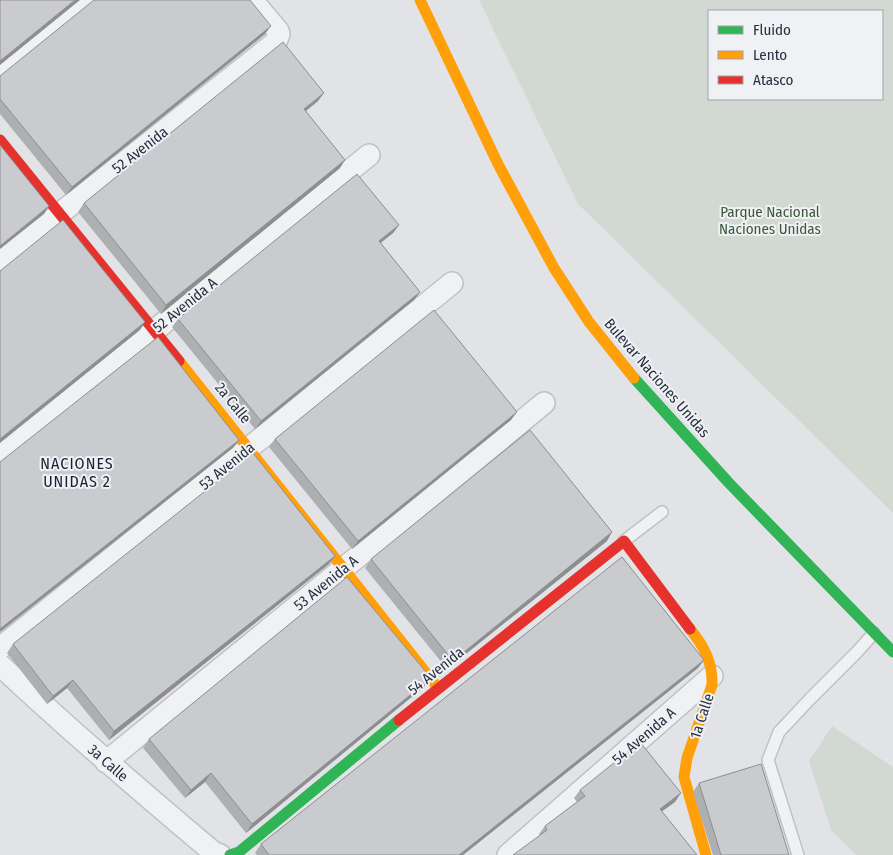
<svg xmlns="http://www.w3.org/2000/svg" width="893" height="855" font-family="'Fira Sans Condensed',sans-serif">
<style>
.green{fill:#d2d9d2;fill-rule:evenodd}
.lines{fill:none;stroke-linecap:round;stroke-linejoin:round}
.lane-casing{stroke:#c0c1c4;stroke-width:14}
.street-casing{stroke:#c0c1c4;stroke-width:24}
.lane{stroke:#f0f1f3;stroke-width:11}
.street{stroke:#f0f1f3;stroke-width:21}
.fast{stroke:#30b455;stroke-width:11}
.slow{stroke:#ff9f0a;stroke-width:11}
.jam{stroke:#e5322d;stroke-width:11}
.wall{fill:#aeafb1}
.shaded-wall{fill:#8d8e90}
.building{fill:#cacbce;stroke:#8d8e90}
.labels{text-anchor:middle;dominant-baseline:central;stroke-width:4;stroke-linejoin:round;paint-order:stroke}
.street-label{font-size:15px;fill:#292f3e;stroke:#eff1f5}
.park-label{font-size:15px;fill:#3a5938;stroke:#eff1f5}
.neighbourhood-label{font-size:16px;letter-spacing:1px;fill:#1c202f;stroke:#eff1f5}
</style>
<rect width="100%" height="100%" fill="#e2e3e6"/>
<!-- green -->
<path class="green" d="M 479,0 L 893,0 L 893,513 L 578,204 ZM 882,11 L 882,99 L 709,99 L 709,11 Z
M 832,726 L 893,767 L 893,855 L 856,855 L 831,830 L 809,761 Z"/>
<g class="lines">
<!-- lane casing -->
<g class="lane-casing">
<path id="lane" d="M 624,541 L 662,512
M 798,855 L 768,760 L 779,732 L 810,699 L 857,652 L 874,633"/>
</g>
<!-- street casing -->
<g class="street-casing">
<path id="street" d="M 0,71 L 88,0
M 0,261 L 276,42 L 279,34 L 278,31 L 252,0
M 0,453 L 155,330 L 369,155
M 0,648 L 249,448 L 452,283
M 0,665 C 67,728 137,788 207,847 L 214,853 L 220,855
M 106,762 L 344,568 L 544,403
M 508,855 L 712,676"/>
</g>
<!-- lane -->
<use href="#lane" class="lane"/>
<!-- street -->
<use href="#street" class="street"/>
<!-- fast -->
<path class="fast" d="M 634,378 L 729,483 L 893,652
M 230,855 L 239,852 L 399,720"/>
<!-- slow -->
<path class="slow" d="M 420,0 L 498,164 L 554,268 L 589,322 L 634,378
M 179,361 L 438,688
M 690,629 C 704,646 713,663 712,685 L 687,758 L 684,777 L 706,855"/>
<!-- jam -->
<path class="jam" d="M 0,140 L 179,361
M 399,720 L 624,541 L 690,629"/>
</g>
<!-- wall -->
<path class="wall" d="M 265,34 L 66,195 L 0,114 L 0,76 Z
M 318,101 L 306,111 L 340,168 L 161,314 L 78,212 L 84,203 Z
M 399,225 L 393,233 L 380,243 L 420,292 L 414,300 L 255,429 L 172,327 L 178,319 Z
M 511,420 L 352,549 L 269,447 L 275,439 Z
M 607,541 L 447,669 L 365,568 L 371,559 Z
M 335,556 L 329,564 L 109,740 L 67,688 L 47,704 L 7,653 L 13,644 Z
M 704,660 L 698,668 L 463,855 L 257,855 L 255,853 L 261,844 Z
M 431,678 L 425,686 L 246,833 L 205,782 L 185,798 L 143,748 L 149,739 Z
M 699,783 L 789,855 L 713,855 L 693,792 Z
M 580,790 L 675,802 L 662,811 L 540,835 L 539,834 L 545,826 L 577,802 L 574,798 Z"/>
<!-- shaded-wall -->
<path class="shaded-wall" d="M 75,0 L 80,0 L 0,65 L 0,61 Z
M 271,26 L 265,34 L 66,195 L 72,187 Z
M 324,93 L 318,101 L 298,117 L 304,109 Z
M 345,160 L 340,168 L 161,314 L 166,305 Z
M 49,206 L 44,214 L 0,249 L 0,246 Z
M 399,225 L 393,233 L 373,249 L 379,241 Z
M 420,292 L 414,300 L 255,429 L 261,421 Z
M 145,322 L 140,330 L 0,443 L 0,439 Z
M 517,412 L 511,420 L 352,549 L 358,541 Z
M 239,440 L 233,448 L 0,632 L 0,629 Z
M 612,532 L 607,541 L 447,669 L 453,661 Z
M 335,556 L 329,564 L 109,740 L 114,731 Z
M 704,660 L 698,668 L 463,855 L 459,855 Z
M 431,678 L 425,686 L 246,833 L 252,824 Z
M 73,680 L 67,688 L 47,704 L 53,696 Z
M 211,773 L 205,782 L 185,798 L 191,790 Z
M 681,793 L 675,802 L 654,817 L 660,809 Z"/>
<!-- building -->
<path class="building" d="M 0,0 L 75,0 L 0,61 Z
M 94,0 L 250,0 L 271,26 L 72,187 L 0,99 L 0,76 Z
M 283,42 L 324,93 L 304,109 L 345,160 L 166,305 L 84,203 Z
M 0,145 L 49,206 L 0,246 Z
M 357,174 L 399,225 L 379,241 L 420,292 L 261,421 L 178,319 Z
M 63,220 L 145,322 L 0,439 L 0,271 Z
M 434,310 L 517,412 L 358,541 L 275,439 Z
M 158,337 L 239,440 L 0,629 L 0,462 Z
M 530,430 L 612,532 L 453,661 L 371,559 Z
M 253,453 L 335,556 L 114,731 L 73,680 L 53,696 L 13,644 Z
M 622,557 L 704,660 L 459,855 L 269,855 L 261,844 Z
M 347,577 L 431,678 L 252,824 L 211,773 L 191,790 L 149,739 Z
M 640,742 L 681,793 L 660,809 L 697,855 L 513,855 L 547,830 L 545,826 L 585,796 L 580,790 Z
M 761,764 L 789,855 L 721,855 L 699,783 Z"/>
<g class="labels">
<!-- street labels -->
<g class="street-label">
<text transform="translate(140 150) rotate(-38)">52 Avenida</text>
<text transform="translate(185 305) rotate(-39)">52 Avenida A</text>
<text transform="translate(657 378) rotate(49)">Bulevar Naciones Unidas</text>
<text transform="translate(233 403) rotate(51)">2a Calle</text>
<text transform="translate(227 466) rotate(-39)">53 Avenida</text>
<text transform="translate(326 583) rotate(-39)">53 Avenida A</text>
<text transform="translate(436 671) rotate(-39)">54 Avenida</text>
<text transform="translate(702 716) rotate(-72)">1a Calle</text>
<text transform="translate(644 736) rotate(-41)">54 Avenida A</text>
<text transform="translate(108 763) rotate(41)">3a Calle</text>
</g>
<!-- park labels -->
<g class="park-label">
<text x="770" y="212">Parque Nacional<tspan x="770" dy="17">Naciones Unidas</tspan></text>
</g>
<!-- neighbourhood labels -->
<g class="neighbourhood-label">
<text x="77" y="463">NACIONES<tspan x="77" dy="18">UNIDAS 2</tspan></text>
</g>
</g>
<!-- legend -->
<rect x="708" y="10" width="175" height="90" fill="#eff1f5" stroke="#a0a3ac"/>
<rect x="718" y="26" width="25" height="8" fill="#30b455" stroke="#a0a3ac"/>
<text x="753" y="35" font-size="15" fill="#292f3e">Fluido</text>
<rect x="718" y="51" width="25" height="8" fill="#ff9f0a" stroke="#a0a3ac"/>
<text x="753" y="60" font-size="15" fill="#292f3e">Lento</text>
<rect x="718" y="76" width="25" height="8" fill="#e5322d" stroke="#a0a3ac"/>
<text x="753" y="85" font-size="15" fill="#292f3e">Atasco</text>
</svg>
